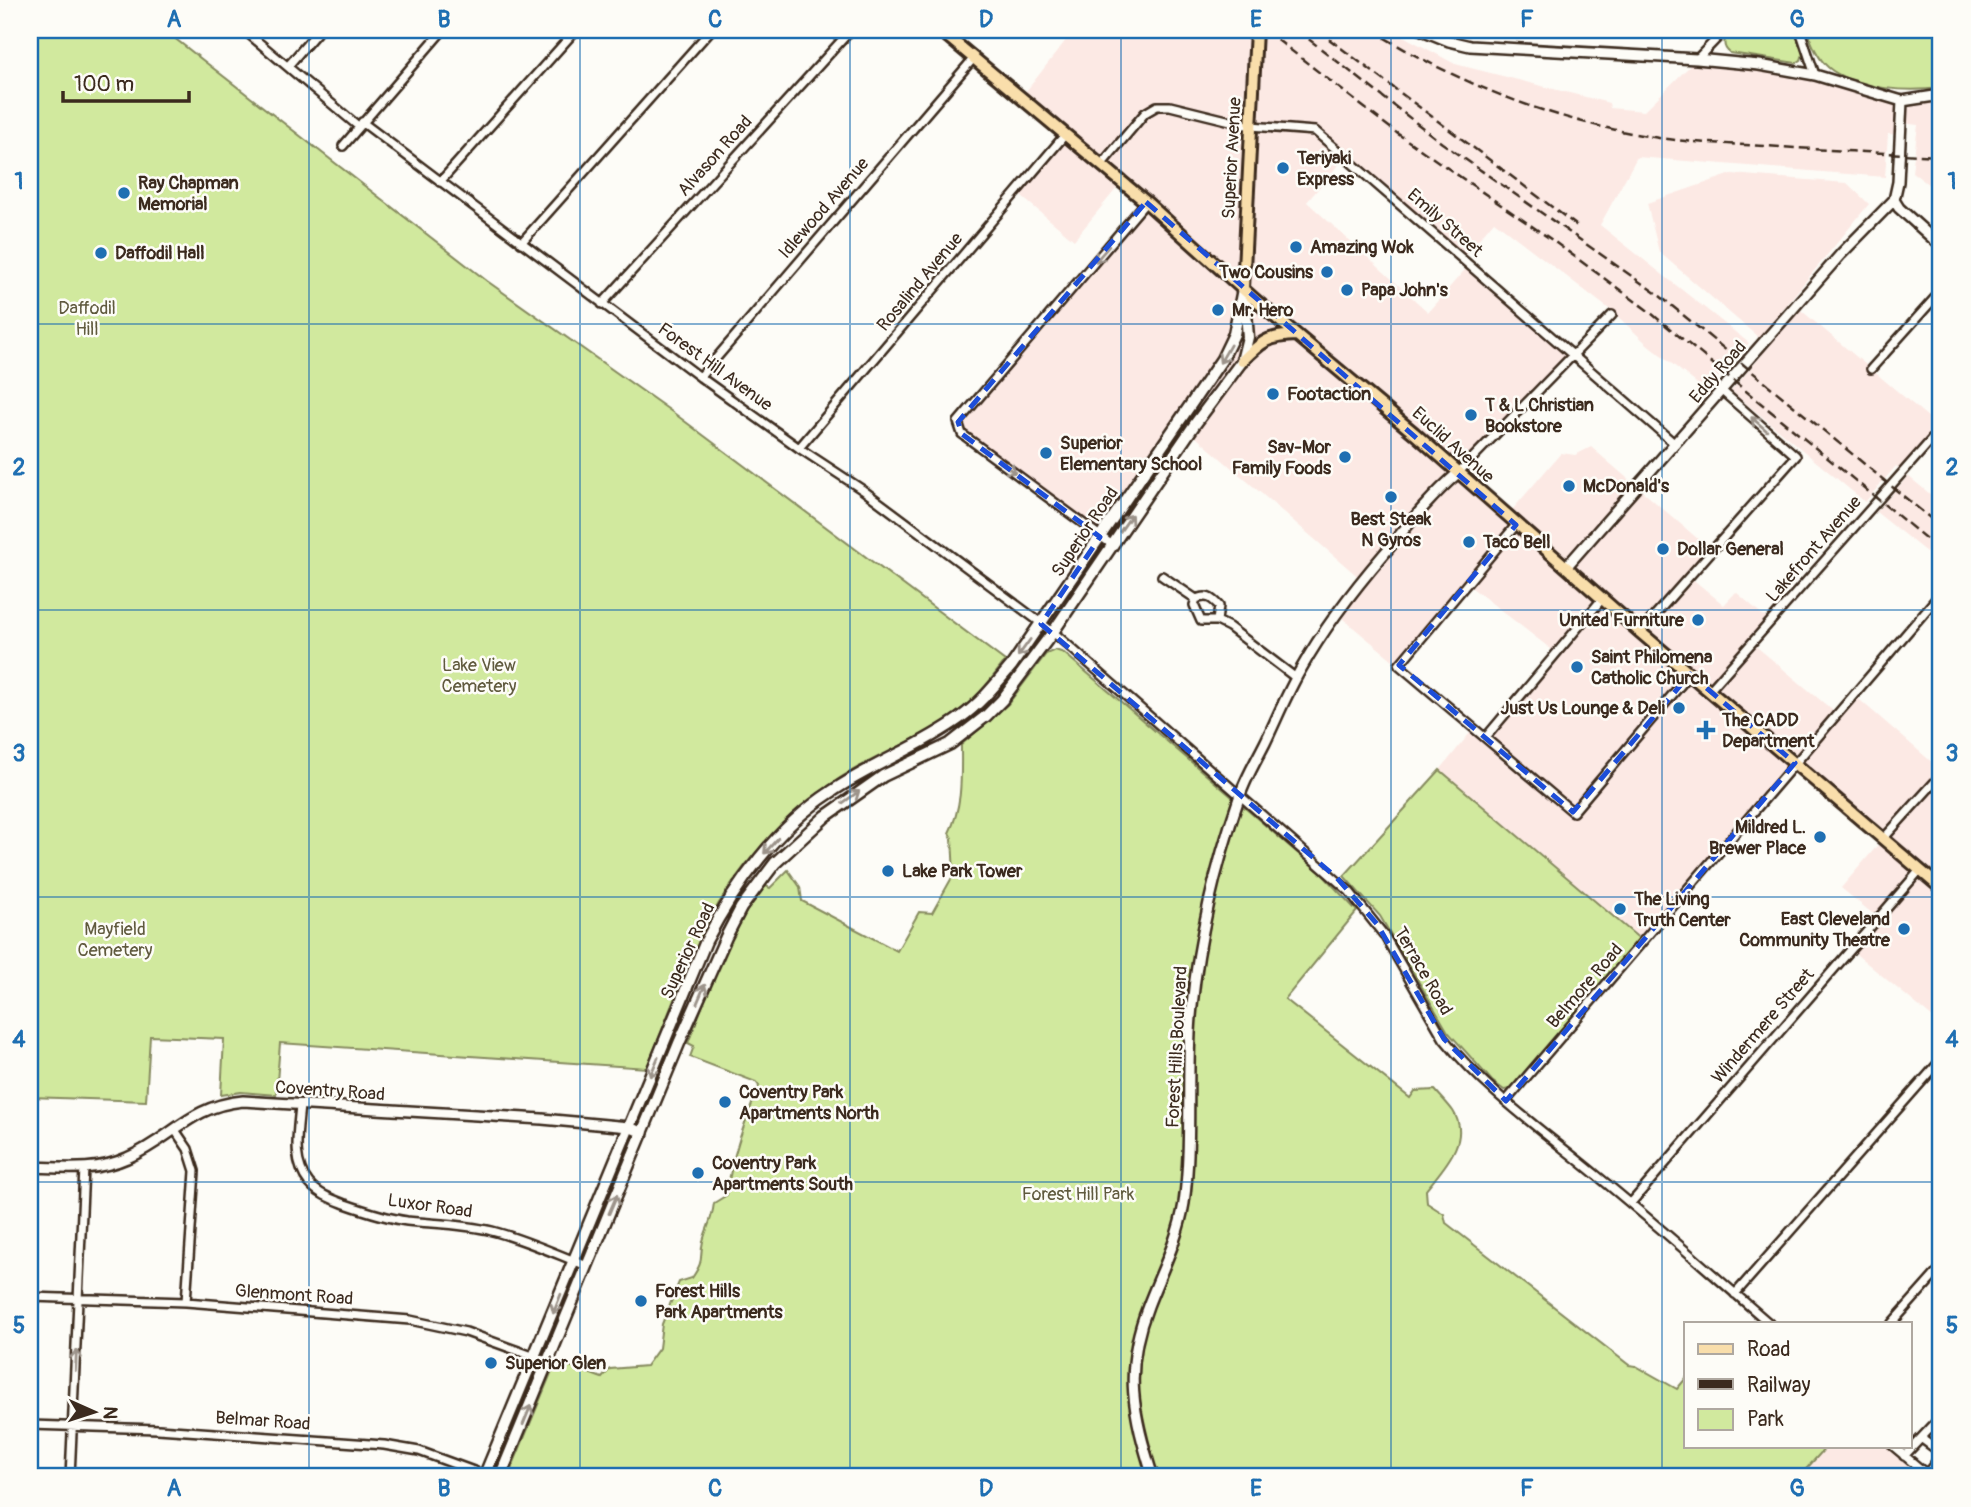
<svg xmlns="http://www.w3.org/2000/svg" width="1971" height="1507" font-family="Pangolin,sans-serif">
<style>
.built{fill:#fce9e4}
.green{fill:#d1e99e;stroke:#868a5e;stroke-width:2}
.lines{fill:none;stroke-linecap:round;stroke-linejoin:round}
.minor-casing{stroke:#3b2a1e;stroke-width:12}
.tertiary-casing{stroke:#3b2a1e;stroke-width:14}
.secondary-casing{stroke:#3b2a1e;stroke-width:15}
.primary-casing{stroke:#3b2a1e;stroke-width:16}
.minor{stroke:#fdfcf7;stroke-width:7}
.tertiary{stroke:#fdfcf7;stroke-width:9}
.secondary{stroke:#fdfcf7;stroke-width:10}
.primary{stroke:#f9deab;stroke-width:10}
.rail{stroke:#3b2a1e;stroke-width:2.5;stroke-dasharray:10 5;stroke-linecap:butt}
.oneway{stroke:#9c938a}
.marked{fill:none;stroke:#1d4ed8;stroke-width:5;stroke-dasharray:14 9;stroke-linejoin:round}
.grid{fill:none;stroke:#1f6fb2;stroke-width:2;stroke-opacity:0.55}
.poi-dot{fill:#1f6fb2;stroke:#fdfcf7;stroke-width:2.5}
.labels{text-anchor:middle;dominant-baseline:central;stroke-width:5;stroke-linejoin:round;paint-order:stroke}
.street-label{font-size:18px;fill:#3b2a1e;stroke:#fdfcf7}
.poi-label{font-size:18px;font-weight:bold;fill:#3b2a1e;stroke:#fdfcf7;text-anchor:start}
.park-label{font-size:18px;fill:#605a3e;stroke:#fdfcf7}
.neatline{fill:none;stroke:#1f6fb2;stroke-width:2.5}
.grid-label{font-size:23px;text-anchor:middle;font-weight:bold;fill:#1f6fb2}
</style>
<rect width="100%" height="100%" fill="#fdfcf7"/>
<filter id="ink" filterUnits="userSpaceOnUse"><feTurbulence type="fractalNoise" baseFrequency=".0143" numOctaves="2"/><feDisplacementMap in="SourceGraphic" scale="14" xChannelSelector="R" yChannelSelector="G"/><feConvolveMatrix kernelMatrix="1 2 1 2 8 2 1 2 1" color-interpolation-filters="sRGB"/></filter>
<g filter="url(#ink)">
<!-- built -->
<path class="built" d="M 1074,30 L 1258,30 L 1268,39 L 1269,30 L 1392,30 L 1455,64 L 1609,103 L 1610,108 L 1644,111 L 1697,59 L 1759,65 L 1902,101 L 1941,95 L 1941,186 L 1929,185 L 1912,172 L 1918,125 L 1901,123 L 1900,135 L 1888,134 L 1885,177 L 1637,157 L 1600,225 L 1749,343 L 1706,391 L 1646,343 L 1613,312 L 1494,221 L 1462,259 L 1344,158 L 1307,202 L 1428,312 L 1469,265 L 1572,355 L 1459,473 L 1507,516 L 1561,453 L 1575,455 L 1591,447 L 1712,551 L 1690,577 L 1724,605 L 1736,592 L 1771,622 L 1752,643 L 1837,714 L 1854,695 L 1941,770 L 1941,1008 L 1933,1018 L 1851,950 L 1878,918 L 1841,888 L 1883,839 L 1796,763 L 1644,942 L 1440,770 L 1474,728 L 1485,737 L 1556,653 L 1467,584 L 1399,665 L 1337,614 L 1362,580 L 1190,432 L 1111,544 L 962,434 L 958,422 L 1146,202 L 1122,182 L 1074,240 L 1016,192 L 1064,136 L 1020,99 Z
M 1732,174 L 1847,183 L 1869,204 L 1759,338 L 1659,252 L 1647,203 Z
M 1796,306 L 1941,428 L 1904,472 L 1896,466 L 1865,502 L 1731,391 L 1762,355 L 1757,351 Z
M 1908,476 L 1941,503 L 1941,564 L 1876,512 Z
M 1827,1446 L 1893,1446 L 1930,1477 L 1799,1477 Z"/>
<!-- green -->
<path class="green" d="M 30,30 L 164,30 L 487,281 L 675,414 L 1005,661 C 992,678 979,695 962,709 C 925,739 877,753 837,780 C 784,816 736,867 707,925 C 684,971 666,1020 647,1068 L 280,1043 L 276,1095 L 241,1092 L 221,1095 L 224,1039 L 150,1036 L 146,1101 L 30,1097 Z
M 1731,30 L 1794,30 L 1803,54 L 1801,60 L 1796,63 L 1730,53 C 1721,46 1724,37 1731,30 Z
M 1807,30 L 1941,30 L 1941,88 C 1908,92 1862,90 1833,71 C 1819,62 1812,45 1807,30 Z
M 1055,650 L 1064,653 L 1322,874 L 1357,911 L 1285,999 L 1410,1098 L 1415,1091 L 1435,1090 C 1441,1097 1448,1104 1453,1111 C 1472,1140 1443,1168 1426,1190 L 1427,1203 L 1444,1214 L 1446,1223 L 1629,1365 L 1636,1366 L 1677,1389 L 1686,1378 L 1686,1446 L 1827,1446 L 1799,1477 L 508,1477 L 556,1361 L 602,1378 L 610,1369 L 646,1366 L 659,1348 L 662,1324 L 679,1282 L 692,1278 C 705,1259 699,1260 703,1241 C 707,1226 712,1221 714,1203 L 727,1195 C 731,1157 745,1122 759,1086 L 756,1082 L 690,1057 L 694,1046 L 688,1043 C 710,988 729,933 764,885 L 770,888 L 788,870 L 800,887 L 802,901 L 897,951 L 919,912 L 932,913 L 954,874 L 952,838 L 949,833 C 963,805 961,776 961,745 L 1008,704 L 1046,654 Z
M 1440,770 L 1641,940 L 1513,1089 L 1504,1090 L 1492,1081 L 1448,1032 L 1380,916 L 1344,876 Z"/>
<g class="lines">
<!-- minor casing -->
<g class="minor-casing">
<path id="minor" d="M 244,30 L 358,126
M 1800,30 L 1815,75
M 1697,59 L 1725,30
M 288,66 L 319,30
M 362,122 L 700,377 L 799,448 L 863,490 L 1053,632 L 1349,891 L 1384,935 L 1444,1039 C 1486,1091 1543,1131 1595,1174 C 1654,1222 1711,1273 1769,1323
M 343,146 L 443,30
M 1101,165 L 1145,113 L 1157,106 L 1170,106 L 1251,126 L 1315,131 L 1675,444
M 440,182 L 576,30
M 521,243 L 711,30
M 602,304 L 851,30
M 1871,369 L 1941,291
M 700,377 L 973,59
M 799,448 L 1064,136
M 1458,473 L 1612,315
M 1516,525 L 1399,665 L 1573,812 L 1690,674
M 1111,544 L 962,434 L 958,422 L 1146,202
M 1162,576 L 1196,599
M 1217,621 L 1219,606 C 1211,597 1207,595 1196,599 L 1194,605 L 1201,621 L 1217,621 L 1229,627 L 1296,678
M 1640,632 L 1796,456 L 1722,391
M 1710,690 L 1941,429
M 1486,737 L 1602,599
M 1883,839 L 1941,775
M 1506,1101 L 1941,593
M 300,1105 C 298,1131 291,1161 309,1183 C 318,1194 332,1199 345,1204 C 365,1211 386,1218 407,1221 C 436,1224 464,1224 492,1231 C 524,1239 556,1254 587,1266
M 175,1130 L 188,1149 L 195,1171 L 186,1302
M 1631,1203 L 1920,870
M 1735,1294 L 1941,1060
M 30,1297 L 186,1302 L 410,1320 L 466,1332 L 549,1362
M 1892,1323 L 1941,1268
M 30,1425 L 158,1429 L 384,1445 L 419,1451 L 490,1477
M 1922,1439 L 1941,1453
M 1893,1446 L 1930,1477
M 1904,1456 L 1941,1417
M 1926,1475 L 1941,1455
M 70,1477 L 84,1168"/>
</g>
<!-- tertiary casing -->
<g class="tertiary-casing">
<path id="tertiary" d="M 1422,30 L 1449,41 L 1470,46 L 1697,59 L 1759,65 L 1815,75 L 1902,101 L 1898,182 L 1894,200 L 1899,208 L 1941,246
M 1902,101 L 1941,95
M 1567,566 L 1841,254 L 1894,200
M 30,1167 C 63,1168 96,1172 127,1158 C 172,1139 189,1106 243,1101 L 542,1119 L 629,1127 L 643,1133
M 1153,1477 C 1133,1414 1123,1370 1148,1306 C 1161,1272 1178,1240 1184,1203 C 1193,1138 1185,1071 1192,1006 C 1199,935 1216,865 1239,798 C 1245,779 1256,761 1265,743 C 1277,718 1287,693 1301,669 C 1324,628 1354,589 1384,554 C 1408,525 1430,497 1458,473"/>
</g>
<!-- secondary casing -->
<g class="secondary-casing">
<path id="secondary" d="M 484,1477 L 706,941 C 735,885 777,827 831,792 C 872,764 920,747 960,718 C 981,703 996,684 1012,665 L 1222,359 L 1234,334 L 1243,289
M 500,1477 L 680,1041 L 726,937 L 741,908 L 775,863 L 826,816 L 883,776 L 950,744 L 986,716 L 1002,700 L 1053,632 L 1195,424 L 1242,361 L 1248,337 L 1245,300"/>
</g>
<!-- primary casing -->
<g class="primary-casing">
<path id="primary" d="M 940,30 L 1146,202 L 1255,300 L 1414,433 L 1640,632 L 1941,888
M 1243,289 L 1256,30
M 1242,361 C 1262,341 1268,336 1297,335"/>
</g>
<!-- minor -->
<use href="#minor" class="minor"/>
<!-- tertiary -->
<use href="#tertiary" class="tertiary"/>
<!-- secondary -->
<use href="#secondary" class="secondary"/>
<!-- primary -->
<use href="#primary" class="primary"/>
<!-- rail -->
<path class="rail" d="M 1265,30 L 1398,134 L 1552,240 L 1646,309 L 1941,551
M 1297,30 L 1442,143 L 1660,296 L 1941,527
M 1317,30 L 1580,228
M 1372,30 C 1460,85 1556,122 1659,138 C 1694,143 1730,144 1766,146 C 1824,150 1883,153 1941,156"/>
</g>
<!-- one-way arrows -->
<defs><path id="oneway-shaft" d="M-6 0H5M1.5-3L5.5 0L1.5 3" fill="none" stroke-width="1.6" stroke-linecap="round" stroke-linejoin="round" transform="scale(1.75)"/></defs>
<g class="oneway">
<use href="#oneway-shaft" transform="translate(1102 254) rotate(131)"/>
<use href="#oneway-shaft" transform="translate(1225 354) rotate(120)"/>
<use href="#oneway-shaft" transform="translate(1759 424) rotate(-139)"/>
<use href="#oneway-shaft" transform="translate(1007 467) rotate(36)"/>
<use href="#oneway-shaft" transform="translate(1126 523) rotate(-55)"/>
<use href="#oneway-shaft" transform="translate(1024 648) rotate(126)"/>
<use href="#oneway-shaft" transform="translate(851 797) rotate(-36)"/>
<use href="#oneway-shaft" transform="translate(771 846) rotate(132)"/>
<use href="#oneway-shaft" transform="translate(701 994) rotate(-67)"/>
<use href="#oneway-shaft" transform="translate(654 1067) rotate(113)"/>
<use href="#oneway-shaft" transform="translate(613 1204) rotate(-67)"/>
<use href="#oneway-shaft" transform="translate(557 1304) rotate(112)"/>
<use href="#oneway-shaft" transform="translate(76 1360) rotate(-87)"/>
<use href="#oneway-shaft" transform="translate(527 1415) rotate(-68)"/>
</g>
</g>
<!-- marked area -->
<path class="marked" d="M 1146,202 L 1516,525 L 1399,665 L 1573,812 L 1690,674 L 1795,763 L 1506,1101 L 1444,1039 L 1377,924 L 1337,878 L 1041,624 L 1100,537 L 962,434 L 958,422 Z"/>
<!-- grid -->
<path class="grid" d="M 309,30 L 309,1477M 580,30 L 580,1477M 850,30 L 850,1477M 1121,30 L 1121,1477M 1391,30 L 1391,1477M 1662,30 L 1662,1477M 30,324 L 1941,324M 30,610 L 1941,610M 30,897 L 1941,897M 30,1182 L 1941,1182"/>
<!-- markers -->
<g class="poi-dot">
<circle cx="1283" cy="168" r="7"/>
<circle cx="124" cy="193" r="7"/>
<circle cx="1296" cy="247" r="7"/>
<circle cx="101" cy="253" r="7"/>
<circle cx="1327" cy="272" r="7"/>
<circle cx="1347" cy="290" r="7"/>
<circle cx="1218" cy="310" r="7"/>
<circle cx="1273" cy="394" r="7"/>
<circle cx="1471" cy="415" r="7"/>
<circle cx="1046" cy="453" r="7"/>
<circle cx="1345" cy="457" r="7"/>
<circle cx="1569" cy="486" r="7"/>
<circle cx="1391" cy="497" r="7"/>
<circle cx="1469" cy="542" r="7"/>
<circle cx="1663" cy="549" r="7"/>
<circle cx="1698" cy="620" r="7"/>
<circle cx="1577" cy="667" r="7"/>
<circle cx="1679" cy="708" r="7"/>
<path d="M1702.5 719.5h7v7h7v7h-7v7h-7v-7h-7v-7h7z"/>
<circle cx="1820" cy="837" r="7"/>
<circle cx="888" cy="871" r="7"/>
<circle cx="1620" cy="909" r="7"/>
<circle cx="1904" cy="929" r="7"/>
<circle cx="725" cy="1102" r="7"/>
<circle cx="698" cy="1173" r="7"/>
<circle cx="641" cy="1301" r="7"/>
<circle cx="491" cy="1363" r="7"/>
</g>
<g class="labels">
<!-- street labels -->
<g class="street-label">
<text transform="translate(715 156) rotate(-48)">Alvason Road</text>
<text transform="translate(1232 158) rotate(-87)">Superior Avenue</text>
<text transform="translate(824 208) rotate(-49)">Idlewood Avenue</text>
<text transform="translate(1445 223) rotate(41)">Emily Street</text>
<text transform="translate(920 282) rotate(-50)">Rosalind Avenue</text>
<text transform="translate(715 367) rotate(36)">Forest Hill Avenue</text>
<text transform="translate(1718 372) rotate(-49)">Eddy Road</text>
<text transform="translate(1453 445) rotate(42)">Euclid Avenue</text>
<text transform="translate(1085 532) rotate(-56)">Superior Road</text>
<text transform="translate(1814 549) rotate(-49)">Lakefront Avenue</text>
<text transform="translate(688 951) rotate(-65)">Superior Road</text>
<text transform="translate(1423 971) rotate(60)">Terrace Road</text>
<text transform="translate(1585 986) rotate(-49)">Belmore Road</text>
<text transform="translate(1763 1026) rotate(-49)">Windermere Street</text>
<text transform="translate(1177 1047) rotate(-87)">Forest Hills Boulevard</text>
<text transform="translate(330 1091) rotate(4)">Coventry Road</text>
<text transform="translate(430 1206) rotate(8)">Luxor Road</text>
<text transform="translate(294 1295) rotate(4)">Glenmont Road</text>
<text transform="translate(263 1421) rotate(4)">Belmar Road</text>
</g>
<!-- poi labels -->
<g class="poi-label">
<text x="1297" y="158">Teriyaki<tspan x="1297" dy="21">Express</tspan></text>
<text x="138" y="183">Ray Chapman<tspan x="138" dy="21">Memorial</tspan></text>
<text x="1310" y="247">Amazing Wok</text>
<text x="115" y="253">Daffodil Hall</text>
<text x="1313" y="272" text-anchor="end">Two Cousins</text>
<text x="1361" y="290">Papa John's</text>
<text x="1232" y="310">Mr. Hero</text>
<text x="1287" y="394">Footaction</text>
<text x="1485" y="405">T &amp; L Christian<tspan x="1485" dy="21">Bookstore</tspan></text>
<text x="1060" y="443">Superior<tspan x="1060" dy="21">Elementary School</tspan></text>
<text x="1331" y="447" text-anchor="end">Sav-Mor<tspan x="1331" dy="21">Family Foods</tspan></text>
<text x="1583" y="486">McDonald's</text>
<text x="1391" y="519" text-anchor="middle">Best Steak<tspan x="1391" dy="21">N Gyros</tspan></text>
<text x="1483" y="542">Taco Bell</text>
<text x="1677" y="549">Dollar General</text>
<text x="1684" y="620" text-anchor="end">United Furniture</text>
<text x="1591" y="657">Saint Philomena<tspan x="1591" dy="21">Catholic Church</tspan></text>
<text x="1665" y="708" text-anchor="end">Just Us Lounge &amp; Deli</text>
<text x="1722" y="720">The CADD<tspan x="1722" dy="21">Department</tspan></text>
<text x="1806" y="827" text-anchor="end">Mildred L.<tspan x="1806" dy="21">Brewer Place</tspan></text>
<text x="902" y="871">Lake Park Tower</text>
<text x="1634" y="899">The Living<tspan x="1634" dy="21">Truth Center</tspan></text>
<text x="1890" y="919" text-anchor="end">East Cleveland<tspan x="1890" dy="21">Community Theatre</tspan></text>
<text x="739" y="1092">Coventry Park<tspan x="739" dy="21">Apartments North</tspan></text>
<text x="712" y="1163">Coventry Park<tspan x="712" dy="21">Apartments South</tspan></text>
<text x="655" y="1291">Forest Hills<tspan x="655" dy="21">Park Apartments</tspan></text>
<text x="505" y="1363">Superior Glen</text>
</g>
<!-- park labels -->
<g class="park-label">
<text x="87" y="308">Daffodil<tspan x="87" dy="21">Hill</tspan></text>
<text x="479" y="665">Lake View<tspan x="479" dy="21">Cemetery</tspan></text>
<text x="115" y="929">Mayfield<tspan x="115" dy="21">Cemetery</tspan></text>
<text x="1078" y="1194">Forest Hill Park</text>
</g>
</g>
<!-- margin -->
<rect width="1971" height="1507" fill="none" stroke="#fdfcf7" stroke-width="77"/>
<!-- legend -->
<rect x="1684" y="1322" width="228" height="126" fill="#fdfcf7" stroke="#afa8a0" stroke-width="2"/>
<rect x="1698" y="1344" width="35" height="10" fill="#f9deab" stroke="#afa8a0" stroke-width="2"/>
<text x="1747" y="1356" font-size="21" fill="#3b2a1e">Road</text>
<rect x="1698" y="1379" width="35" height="10" fill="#3b2a1e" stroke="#afa8a0" stroke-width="2"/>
<text x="1747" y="1392" font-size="21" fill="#3b2a1e">Railway</text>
<rect x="1698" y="1409" width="35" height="21" fill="#d1e99e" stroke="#afa8a0" stroke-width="2"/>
<text x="1747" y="1426" font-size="21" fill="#3b2a1e">Park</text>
<!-- north arrow -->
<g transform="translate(94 1412) rotate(93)" stroke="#fdfcf7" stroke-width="5" paint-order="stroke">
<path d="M0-5L12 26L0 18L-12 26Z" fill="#3b2a1e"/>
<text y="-10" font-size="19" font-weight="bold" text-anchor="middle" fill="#3b2a1e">N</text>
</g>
<!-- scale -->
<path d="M63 91v10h126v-10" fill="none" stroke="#3b2a1e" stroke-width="3.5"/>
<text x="74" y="91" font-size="21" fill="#3b2a1e" stroke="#fdfcf7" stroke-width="5" paint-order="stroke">100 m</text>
<rect x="38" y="38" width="1894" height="1430" class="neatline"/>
<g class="grid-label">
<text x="174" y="27">A</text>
<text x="444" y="27">B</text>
<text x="715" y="27">C</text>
<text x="986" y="27">D</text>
<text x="1256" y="27">E</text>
<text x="1527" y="27">F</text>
<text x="1797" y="27">G</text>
<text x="19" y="189">1</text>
<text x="1952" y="189">1</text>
<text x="19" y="475">2</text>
<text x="1952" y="475">2</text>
<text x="19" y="761">3</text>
<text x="1952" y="761">3</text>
<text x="19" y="1047">4</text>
<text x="1952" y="1047">4</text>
<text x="19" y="1333">5</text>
<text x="1952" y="1333">5</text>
<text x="174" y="1496">A</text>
<text x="444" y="1496">B</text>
<text x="715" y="1496">C</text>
<text x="986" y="1496">D</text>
<text x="1256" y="1496">E</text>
<text x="1527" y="1496">F</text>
<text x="1797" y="1496">G</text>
</g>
</svg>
